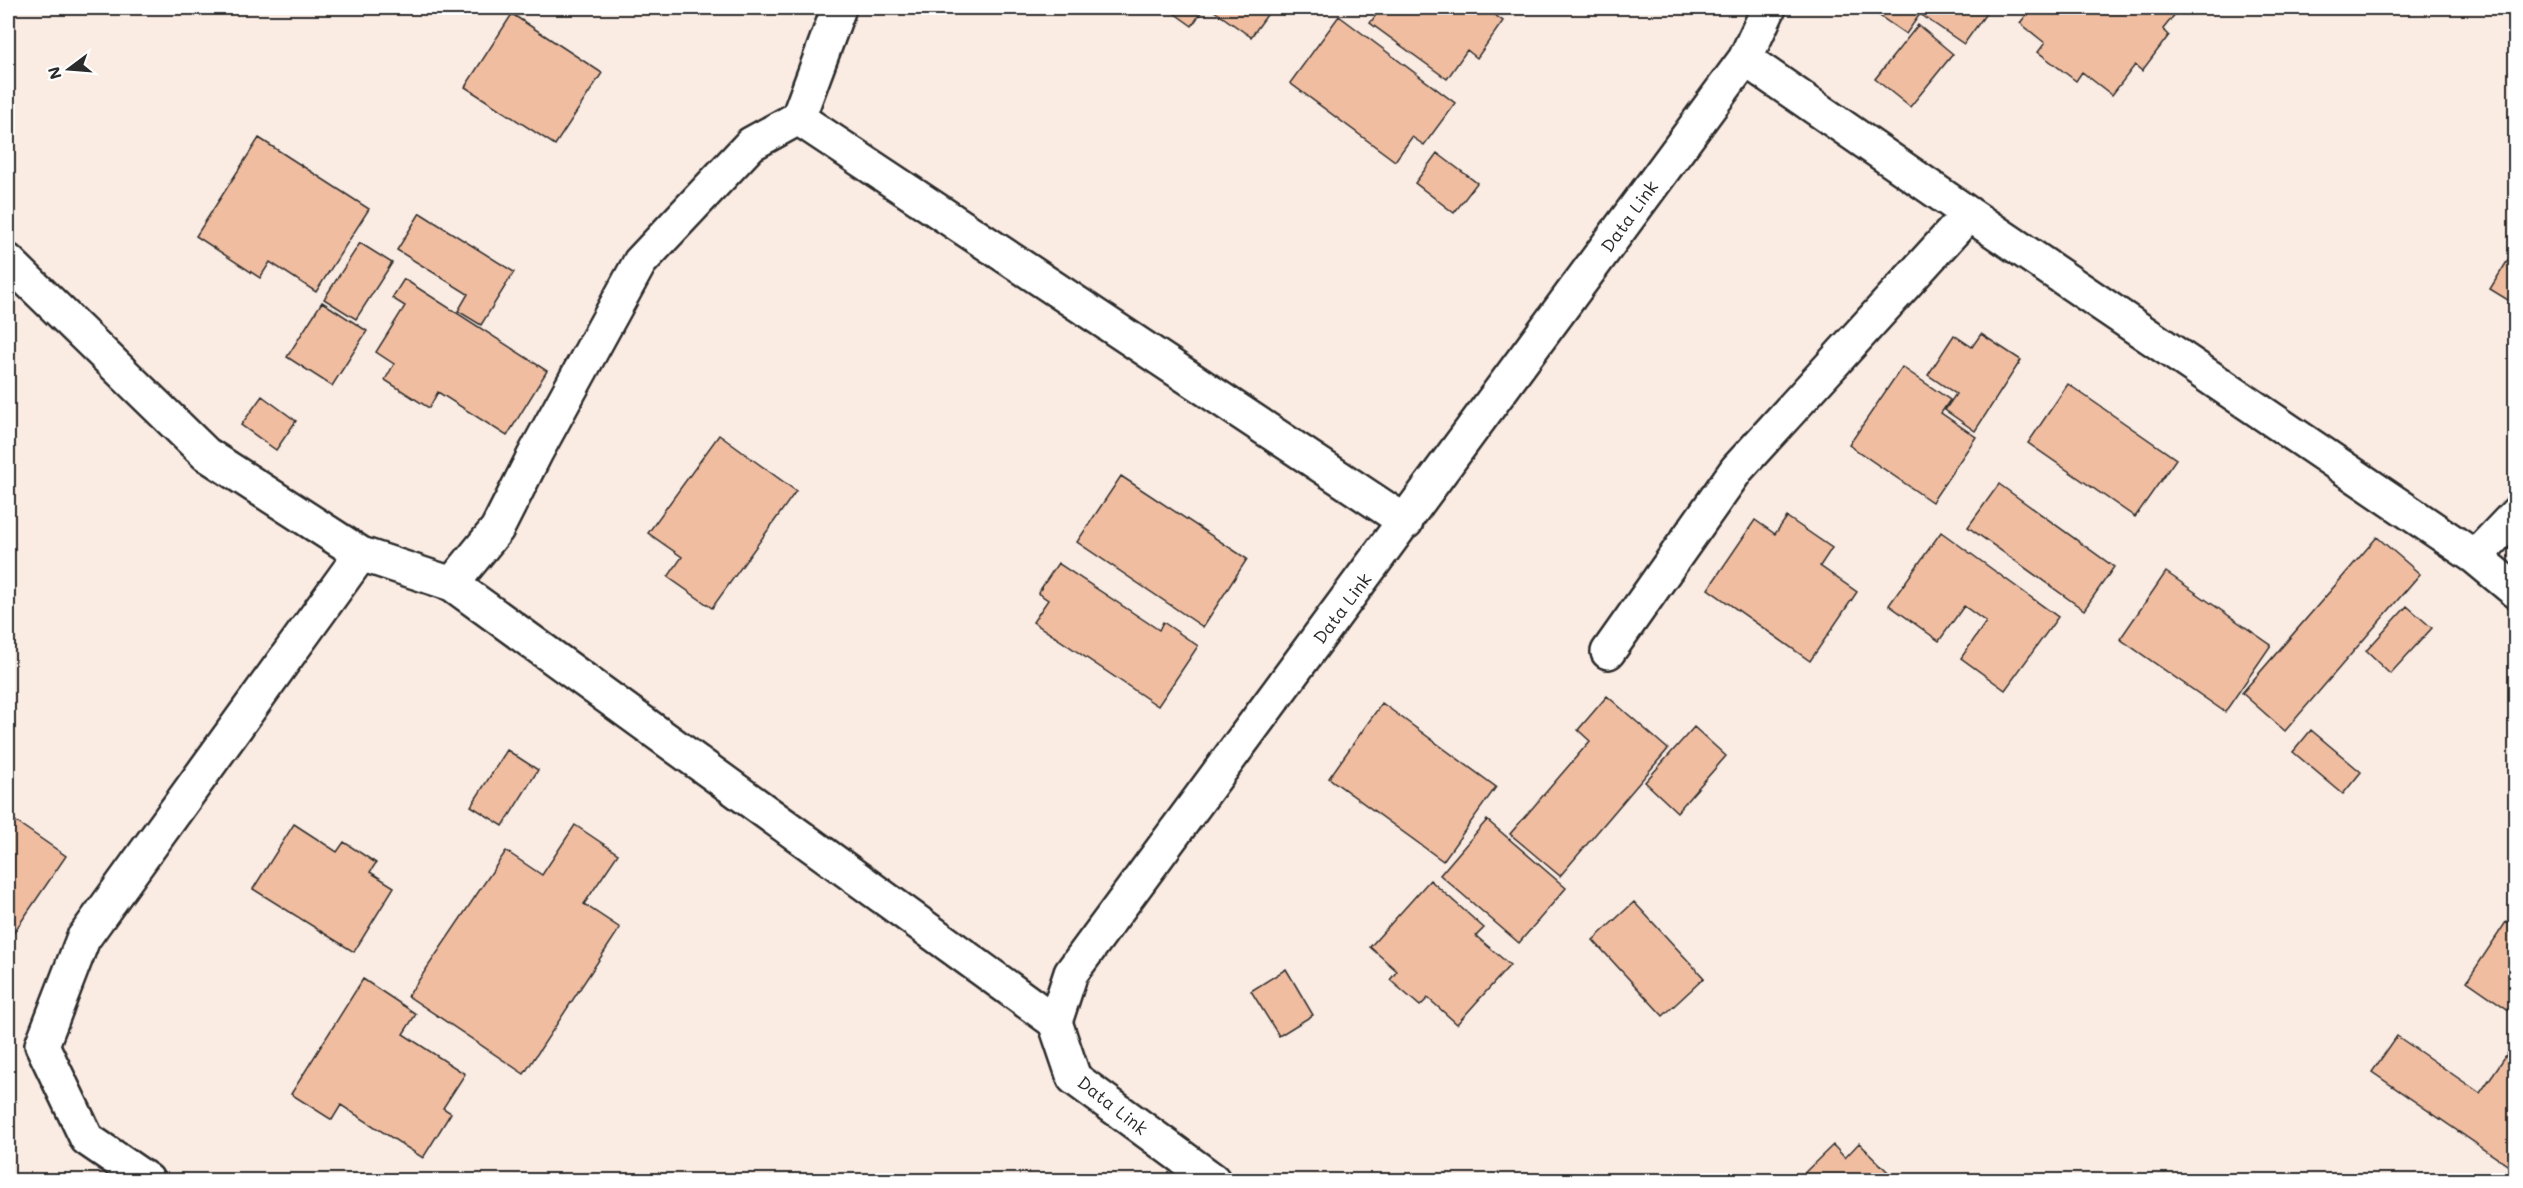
<svg xmlns="http://www.w3.org/2000/svg" width="2523" height="1188" viewBox="0 0 2523 1188" font-family="Mali,sans-serif">
<rect width="100%" height="100%" fill="#faebe3"/>
<filter id="ink" filterUnits="userSpaceOnUse"><feTurbulence type="fractalNoise" baseFrequency=".0167" numOctaves="2"/><feDisplacementMap in="SourceGraphic" scale="12" xChannelSelector="R" yChannelSelector="G"/><feConvolveMatrix kernelMatrix="1 2 1 2 8 2 1 2 1" color-interpolation-filters="sRGB"/></filter>
<g filter="url(#ink)">
<path fill="#f0bda1" stroke="#2b2b2b" stroke-width="1.5" d="M 1167,8 L 1204,8 L 1192,26 Z
M 1210,8 L 1272,8 L 1251,37 Z
M 1381,8 L 1485,8 L 1503,21 L 1477,58 L 1467,50 L 1447,79 L 1370,23 Z
M 1868,8 L 1990,8 L 1964,44 L 1920,14 L 1906,34 Z
M 2032,8 L 2180,8 L 2163,29 L 2169,35 L 2142,71 L 2135,65 L 2112,95 L 2082,72 L 2076,81 L 2038,52 L 2045,43 L 2020,23 Z
M 512,14 L 602,73 L 555,145 L 465,87 Z
M 1339,16 L 1455,103 L 1424,145 L 1412,137 L 1395,161 L 1290,83 Z
M 1918,25 L 1953,54 L 1910,107 L 1875,79 Z
M 259,138 L 369,209 L 316,292 L 270,262 L 260,278 L 196,236 Z
M 1437,153 L 1477,183 L 1454,213 L 1415,183 Z
M 420,213 L 514,272 L 481,325 L 458,311 L 468,294 L 397,250 Z
M 360,243 L 392,263 L 356,319 L 324,299 Z
M 2516,247 L 2516,305 L 2490,289 Z
M 404,279 L 547,371 L 507,436 L 438,392 L 429,408 L 385,380 L 394,364 L 376,352 L 405,306 L 392,298 Z
M 322,302 L 367,331 L 332,386 L 287,357 Z
M 1981,334 L 2021,360 L 1975,431 L 1945,410 L 1956,394 L 1928,375 L 1954,335 L 1972,347 Z
M 1902,367 L 1950,400 L 1941,413 L 1976,437 L 1932,502 L 1849,445 Z
M 2068,384 L 2176,459 L 2135,517 L 2028,443 Z
M 262,396 L 296,421 L 276,450 L 241,425 Z
M 719,435 L 796,491 L 712,608 L 668,577 L 682,557 L 648,533 Z
M 1121,476 L 1247,559 L 1203,627 L 1077,542 Z
M 1999,484 L 2114,567 L 2084,610 L 1968,527 Z
M 1787,517 L 1832,548 L 1820,566 L 1857,592 L 1810,661 L 1708,589 L 1755,520 L 1775,534 Z
M 1941,532 L 2058,617 L 2005,690 L 1961,658 L 1986,622 L 1964,606 L 1939,641 L 1889,605 Z
M 2377,537 L 2420,574 L 2285,731 L 2242,693 Z
M 1058,563 L 1159,630 L 1163,622 L 1198,646 L 1158,706 L 1033,622 L 1048,600 L 1038,593 Z
M 2166,572 L 2271,645 L 2225,712 L 2120,639 Z
M 2407,606 L 2432,628 L 2390,674 L 2366,651 Z
M 1607,696 L 1668,749 L 1560,876 L 1510,834 L 1590,741 L 1578,730 Z
M 1382,703 L 1496,787 L 1443,861 L 1329,778 Z
M 1694,727 L 1726,756 L 1677,812 L 1645,782 Z
M 2311,730 L 2361,772 L 2343,794 L 2293,752 Z
M 507,750 L 538,770 L 503,826 L 471,806 Z
M 8,816 L 66,856 L 8,941 Z
M 1487,820 L 1566,888 L 1519,943 L 1440,875 Z
M 294,824 L 337,852 L 344,842 L 376,863 L 370,872 L 394,887 L 354,952 L 253,889 Z
M 575,825 L 618,854 L 584,904 L 620,928 L 524,1074 L 408,996 L 506,851 L 542,875 Z
M 1430,880 L 1484,928 L 1476,936 L 1510,965 L 1457,1024 L 1428,998 L 1420,1006 L 1390,980 L 1397,971 L 1370,947 Z
M 1634,902 L 1704,978 L 1663,1016 L 1593,940 Z
M 2506,922 L 2516,929 L 2516,1015 L 2467,981 Z
M 1286,969 L 1313,1015 L 1279,1036 L 1251,991 Z
M 363,979 L 416,1014 L 403,1034 L 465,1074 L 443,1108 L 451,1113 L 423,1158 L 341,1105 L 332,1120 L 291,1094 Z
M 2397,1036 L 2480,1093 L 2516,1041 L 2516,1171 L 2372,1072 Z
M 1859,1143 L 1896,1180 L 1797,1180 L 1833,1145 L 1845,1158 Z"/>
<g fill="none" stroke-linecap="round" stroke-linejoin="round">
<g stroke="#2b2b2b" stroke-width="38">
<path id="minor" d="M 1745,59 L 1969,214 L 2475,557 L 2516,591
M 798,118 L 1406,522
M 8,261 L 206,454 L 361,554 L 452,584 L 497,529 L 536,452 L 640,262 L 751,144 L 798,118 L 839,8
M 2475,557 L 2516,514
M 452,584 L 1055,1022
M 1608,652 L 1737,469 L 1969,214
M 147,1180 L 87,1139 L 42,1045 L 83,939 L 361,554
M 1213,1180 L 1074,1078 L 1055,1022 L 1071,973 L 1745,59 L 1769,8"/>
</g>
<use href="#minor" stroke="#fff" stroke-width="33"/>
</g>
</g>
<g text-anchor="middle" dominant-baseline="central" stroke-width="4.5" stroke-linejoin="round" paint-order="stroke">
<g font-size="18" fill="#2b2b2b" stroke="#fff">
<text transform="translate(1629 216) rotate(-54)">Data Link</text>
<text transform="translate(1342 608) rotate(-53)">Data Link</text>
<text transform="translate(1113 1105) rotate(38)">Data Link</text>
</g>
</g>
<rect width="2523" height="1188" fill="none" stroke="#fff" stroke-width="30"/>
<rect x="15" y="15" width="2493" height="1158" fill="none" stroke="#2b2b2b" stroke-width="2" filter="url(#ink)"/>
<g transform="translate(69 69) rotate(254)" stroke="#ffffff" stroke-width="4.5" paint-order="stroke">
<path d="M0-4.5L10 22L0 15L-10 22Z" fill="#2b2b2b"/>
<text y="-9" font-size="16" font-weight="bold" text-anchor="middle" fill="#2b2b2b">N</text>
</g>
</svg>
